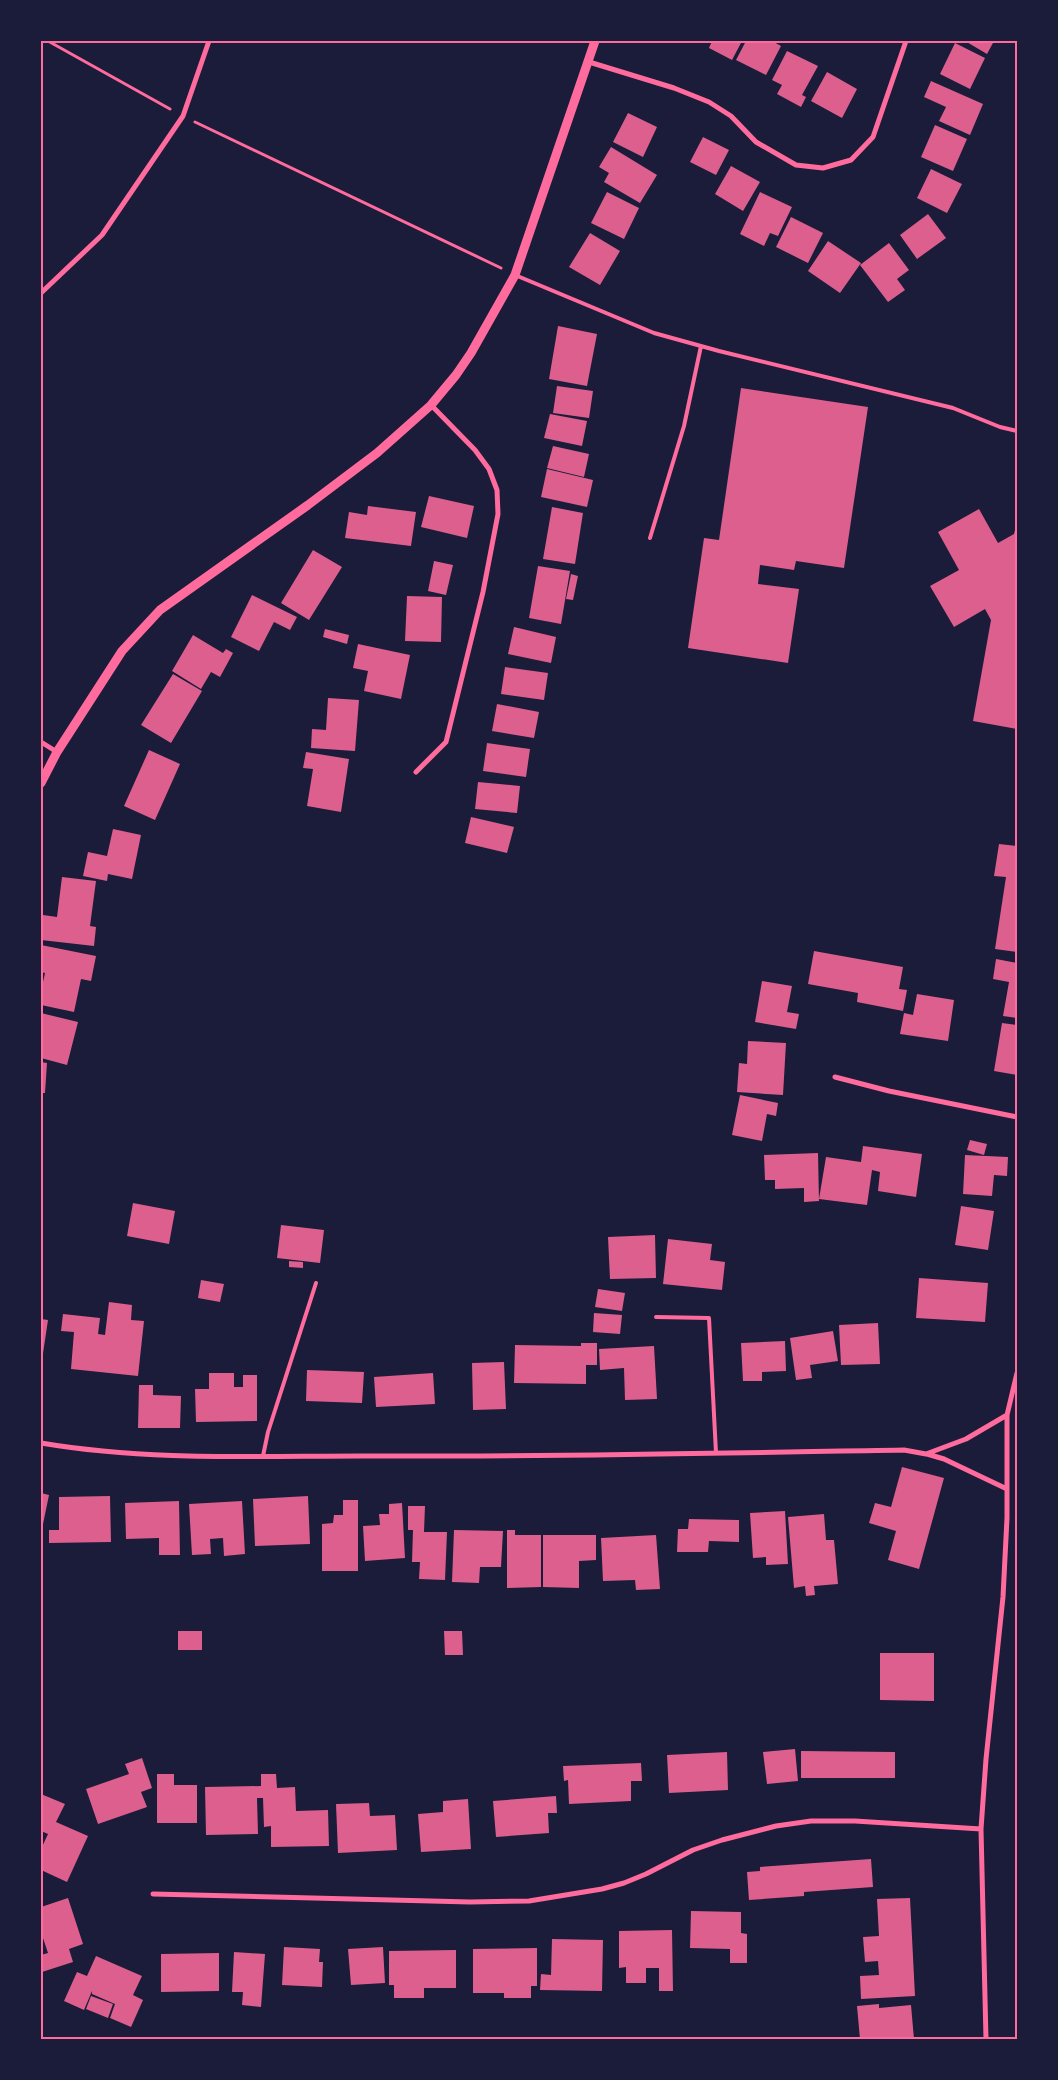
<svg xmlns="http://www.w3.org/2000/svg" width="1058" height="2080" viewBox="0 0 1058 2080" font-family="'PT Sans Narrow',sans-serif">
<rect width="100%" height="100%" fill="#1b1b3a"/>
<path fill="#dd5f8e" d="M 712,41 L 742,41 L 732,60 L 709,48 Z
M 746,41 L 772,41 L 781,46 L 766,75 L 736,60 Z
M 965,41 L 994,41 L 987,54 Z
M 955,43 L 985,58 L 970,89 L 940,74 Z
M 787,51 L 818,66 L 802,95 L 806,97 L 801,107 L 777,94 L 782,85 L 772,80 Z
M 827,72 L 857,89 L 842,118 L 811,101 Z
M 931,81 L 983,104 L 970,135 L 939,121 L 946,107 L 924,97 Z
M 628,113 L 657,127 L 643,157 L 613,142 Z
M 935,125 L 967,139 L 953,171 L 921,157 Z
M 703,137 L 729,150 L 716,175 L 690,162 Z
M 611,147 L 657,175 L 640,203 L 604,182 L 609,173 L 599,167 Z
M 731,166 L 760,182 L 743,211 L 715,194 Z
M 931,169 L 962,184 L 947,213 L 917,198 Z
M 607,192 L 639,208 L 624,239 L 591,223 Z
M 760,192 L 792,207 L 778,236 L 770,233 L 764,246 L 740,234 Z
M 928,214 L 946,238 L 917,259 L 900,235 Z
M 791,217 L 823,233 L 808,263 L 776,247 Z
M 590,233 L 620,251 L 600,285 L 569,267 Z
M 828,241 L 861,263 L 840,293 L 808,271 Z
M 889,243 L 909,270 L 897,279 L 905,290 L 888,302 L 860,265 Z
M 558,326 L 597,334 L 587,386 L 549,379 Z
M 557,386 L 593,391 L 589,418 L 553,413 Z
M 741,388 L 868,407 L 844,568 L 796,561 L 794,570 L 760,565 L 758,584 L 799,589 L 788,663 L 688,648 L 704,538 L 719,540 Z
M 550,414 L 587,421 L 582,446 L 544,438 Z
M 553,446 L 589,454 L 584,477 L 547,468 Z
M 547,469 L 593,480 L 587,507 L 541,497 Z
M 429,496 L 474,506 L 467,538 L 421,527 Z
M 368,506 L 416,512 L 411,546 L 345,538 L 349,512 L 367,515 Z
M 552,507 L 583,513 L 575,564 L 543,559 Z
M 979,509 L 998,543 L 1014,534 L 1017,522 L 1017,729 L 973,721 L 991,620 L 985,609 L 954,627 L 930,586 L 959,570 L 938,532 Z
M 313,550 L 342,567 L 309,620 L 281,603 Z
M 434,561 L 453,565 L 446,595 L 428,591 Z
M 538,566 L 570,571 L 561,624 L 529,618 Z
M 571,574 L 578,576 L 573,600 L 566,599 Z
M 252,595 L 297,617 L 290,630 L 274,622 L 259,651 L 231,637 Z
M 407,596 L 442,597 L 441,642 L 405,641 Z
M 514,627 L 556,637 L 551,663 L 508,654 Z
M 325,629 L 349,635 L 347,644 L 323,637 Z
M 193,635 L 223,653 L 226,649 L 233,653 L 220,677 L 211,672 L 201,689 L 172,671 Z
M 358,644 L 410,655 L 401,699 L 364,691 L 368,671 L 353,668 Z
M 505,667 L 548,673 L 544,700 L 501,694 Z
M 173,674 L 202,691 L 171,743 L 141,725 Z
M 328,698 L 359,700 L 355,751 L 311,748 L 312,729 L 326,730 Z
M 497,704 L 539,712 L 534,738 L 492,731 Z
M 487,743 L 530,749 L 526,777 L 483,771 Z
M 149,750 L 180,764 L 155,820 L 124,806 Z
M 306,752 L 349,759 L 341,812 L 307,806 L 313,769 L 303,768 Z
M 478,782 L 520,786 L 517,813 L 475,809 Z
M 471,817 L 514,827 L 507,853 L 465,843 Z
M 113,829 L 141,835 L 132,879 L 108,874 L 107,881 L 83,876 L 88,852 L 107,856 Z
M 999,844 L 1017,846 L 1017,952 L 995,949 L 1006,877 L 994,876 Z
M 62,877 L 96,881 L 90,926 L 96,927 L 94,946 L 41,940 L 43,915 L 57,917 Z
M 41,945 L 96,956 L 91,981 L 81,979 L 74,1012 L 41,1005 L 41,991 L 45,973 L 41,972 Z
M 814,951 L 903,967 L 899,989 L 907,990 L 903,1011 L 857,1002 L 858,993 L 808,984 Z
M 996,959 L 1017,963 L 1017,1018 L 1003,1016 L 1009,982 L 993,979 Z
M 762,981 L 792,986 L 787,1012 L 799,1014 L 796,1029 L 755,1022 Z
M 917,994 L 954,1000 L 948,1041 L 900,1034 L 904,1013 L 913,1015 Z
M 41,1013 L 78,1022 L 67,1065 L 41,1058 Z
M 1002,1023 L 1017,1025 L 1017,1075 L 994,1071 Z
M 748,1041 L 786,1043 L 783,1095 L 737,1092 L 739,1063 L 747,1064 Z
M 41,1062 L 47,1063 L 45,1093 L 41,1093 Z
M 740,1095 L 778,1103 L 776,1116 L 767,1114 L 762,1141 L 732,1135 Z
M 970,1140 L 987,1144 L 984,1155 L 967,1150 Z
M 863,1146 L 922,1154 L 916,1197 L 878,1191 L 880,1172 L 872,1170 L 867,1205 L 819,1199 L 826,1157 L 861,1162 Z
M 818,1153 L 819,1201 L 804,1202 L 804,1188 L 775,1189 L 775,1180 L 765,1180 L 764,1155 Z
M 965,1155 L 1008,1157 L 1007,1176 L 994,1175 L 992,1196 L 963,1194 Z
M 133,1203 L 175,1211 L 169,1244 L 127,1236 Z
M 961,1206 L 994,1211 L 988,1250 L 955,1245 Z
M 281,1225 L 324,1230 L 320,1263 L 277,1258 Z
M 655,1235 L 656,1278 L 610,1279 L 608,1237 Z
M 668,1239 L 712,1244 L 710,1260 L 725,1262 L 722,1290 L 663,1284 Z
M 289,1261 L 303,1262 L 303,1268 L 289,1267 Z
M 919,1278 L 988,1283 L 985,1322 L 916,1318 Z
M 201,1280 L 224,1284 L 220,1302 L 198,1298 Z
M 598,1289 L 625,1293 L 622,1311 L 595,1307 Z
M 109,1302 L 132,1305 L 131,1320 L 144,1321 L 138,1376 L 71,1369 L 74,1332 L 61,1331 L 63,1314 L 100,1318 L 98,1334 L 105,1335 Z
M 594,1313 L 622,1315 L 620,1334 L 593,1332 Z
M 41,1319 L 48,1320 L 42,1360 L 41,1359 Z
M 878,1323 L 880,1364 L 841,1365 L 839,1325 Z
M 833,1331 L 838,1361 L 810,1365 L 812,1378 L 796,1380 L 790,1338 Z
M 785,1341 L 786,1371 L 762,1372 L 762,1381 L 743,1381 L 741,1343 Z
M 581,1343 L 597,1343 L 597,1365 L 586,1365 L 586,1384 L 514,1383 L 515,1345 L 581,1346 Z
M 654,1346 L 657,1399 L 625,1400 L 624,1368 L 600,1370 L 599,1349 Z
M 504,1362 L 506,1409 L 473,1410 L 472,1363 Z
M 307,1370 L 364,1372 L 362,1403 L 306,1401 Z
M 209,1373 L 234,1373 L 234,1387 L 243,1387 L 243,1375 L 257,1375 L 257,1421 L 196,1422 L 195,1389 L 209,1389 Z
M 433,1373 L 435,1404 L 376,1407 L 374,1377 Z
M 139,1385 L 153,1385 L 153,1395 L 181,1396 L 180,1428 L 138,1428 Z
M 902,1467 L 944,1478 L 919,1569 L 888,1560 L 896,1531 L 869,1523 L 875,1503 L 891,1507 Z
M 41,1493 L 49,1495 L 42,1529 L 41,1529 Z
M 110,1496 L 111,1542 L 49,1543 L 49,1530 L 59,1530 L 59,1497 Z
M 308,1496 L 310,1544 L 255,1546 L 253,1499 Z
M 343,1500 L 358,1500 L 358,1571 L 322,1571 L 322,1524 L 333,1523 L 334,1515 L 343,1515 Z
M 179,1501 L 180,1555 L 159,1555 L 159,1538 L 126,1539 L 125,1503 Z
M 242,1501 L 245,1554 L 224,1556 L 223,1538 L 210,1539 L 211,1554 L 192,1555 L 189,1504 Z
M 402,1503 L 405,1558 L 365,1561 L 363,1526 L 380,1525 L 379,1514 L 389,1514 L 389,1504 Z
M 408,1506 L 425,1506 L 424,1532 L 447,1532 L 445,1580 L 419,1579 L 420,1562 L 412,1562 L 413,1530 L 408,1530 Z
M 785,1511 L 788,1564 L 766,1565 L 766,1557 L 753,1558 L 750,1513 Z
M 824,1514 L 826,1540 L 834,1540 L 838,1584 L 814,1586 L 815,1595 L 806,1596 L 805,1586 L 794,1588 L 788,1517 Z
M 689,1519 L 739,1520 L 739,1542 L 709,1541 L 708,1552 L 677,1552 L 678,1529 L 688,1529 Z
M 454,1530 L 503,1531 L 501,1567 L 480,1567 L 479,1583 L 452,1582 Z
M 507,1530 L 515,1530 L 515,1535 L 541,1535 L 541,1587 L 507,1588 Z
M 543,1535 L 596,1535 L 596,1560 L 579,1561 L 579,1588 L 543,1587 Z
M 656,1535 L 660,1589 L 636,1590 L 635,1580 L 603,1581 L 601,1538 Z
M 178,1631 L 202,1631 L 202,1650 L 178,1650 Z
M 444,1631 L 462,1631 L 463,1655 L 445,1655 Z
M 880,1653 L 934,1653 L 934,1701 L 880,1700 Z
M 795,1749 L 798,1781 L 767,1784 L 763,1752 Z
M 801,1751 L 895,1752 L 895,1778 L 801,1778 Z
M 727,1752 L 728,1790 L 669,1793 L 667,1755 Z
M 142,1758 L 152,1788 L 141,1792 L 147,1807 L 98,1824 L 86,1789 L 129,1774 L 125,1764 Z
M 641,1763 L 642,1781 L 631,1781 L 631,1801 L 569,1804 L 568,1780 L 564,1781 L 563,1766 Z
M 157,1774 L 174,1774 L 174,1785 L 197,1785 L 197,1823 L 157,1823 Z
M 261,1774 L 276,1774 L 277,1788 L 295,1787 L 296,1811 L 328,1810 L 329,1846 L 271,1847 L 271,1826 L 264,1827 L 263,1798 L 257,1798 L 258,1834 L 206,1835 L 205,1787 L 261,1786 Z
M 41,1794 L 65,1804 L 56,1822 L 88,1836 L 67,1882 L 41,1870 L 41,1849 L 48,1834 L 41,1831 Z
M 556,1796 L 557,1813 L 548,1813 L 549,1833 L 496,1837 L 493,1801 Z
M 468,1799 L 471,1849 L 421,1852 L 418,1814 L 443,1812 L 443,1801 Z
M 369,1803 L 370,1816 L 395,1815 L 397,1850 L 338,1853 L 336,1804 Z
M 871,1859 L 873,1887 L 804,1892 L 804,1896 L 749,1900 L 747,1872 L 760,1871 L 760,1867 Z
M 68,1898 L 83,1944 L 69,1949 L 73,1962 L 42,1972 L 41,1955 L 48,1953 L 41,1932 L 41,1907 Z
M 910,1898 L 915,1996 L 861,1999 L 860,1976 L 879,1975 L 878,1961 L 865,1962 L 863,1937 L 879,1936 L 877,1899 Z
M 691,1911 L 741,1912 L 741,1933 L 747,1934 L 747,1963 L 730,1963 L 730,1949 L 690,1948 Z
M 672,1930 L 673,1991 L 659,1991 L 659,1968 L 646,1968 L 646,1983 L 626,1983 L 626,1967 L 619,1968 L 619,1931 Z
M 552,1939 L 603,1940 L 602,1991 L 540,1990 L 541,1974 L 551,1975 Z
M 284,1947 L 320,1949 L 319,1962 L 323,1962 L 322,1987 L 282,1985 Z
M 383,1947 L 385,1983 L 351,1985 L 348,1949 Z
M 537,1948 L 537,1986 L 531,1986 L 531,1998 L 504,1998 L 504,1993 L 473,1993 L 473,1949 Z
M 456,1950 L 456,1988 L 424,1988 L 424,1998 L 394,1998 L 394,1985 L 389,1985 L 389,1951 Z
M 234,1952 L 265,1954 L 261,2007 L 242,2005 L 243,1992 L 232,1992 Z
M 219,1953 L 219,1991 L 161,1992 L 161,1954 Z
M 96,1956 L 142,1976 L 133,1995 L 143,2000 L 131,2027 L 110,2018 L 115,2004 L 92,1994 L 92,1991 L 84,2010 L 64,2001 L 77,1972 L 87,1976 Z
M 91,1996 L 113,2004 L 108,2018 L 86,2009 Z
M 879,2004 L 879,2008 L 911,2005 L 914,2039 L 860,2039 L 857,2006 Z"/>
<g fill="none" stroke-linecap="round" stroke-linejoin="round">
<path stroke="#ff6b9d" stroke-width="3" d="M 48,41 L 170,109
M 195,122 L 501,268"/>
<path stroke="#ff6b9d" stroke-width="4" d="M 515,275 L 654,333 L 719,351 L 953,408 L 1000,427 L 1017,431
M 650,538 L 684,426 L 701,346
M 656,1317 L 709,1318 L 716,1453
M 263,1456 L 268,1432 L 316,1283"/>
<path stroke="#ff6b9d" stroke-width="5" d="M 589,62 L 674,88 L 709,102 L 731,116 L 756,142 L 796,165 L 823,168 L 851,160 L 873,137 L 906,41
M 41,293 L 102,235 L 183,116 L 209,41
M 41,742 L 57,752
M 416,772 L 446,742 L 483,592 L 498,514 L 497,490 L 489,469 L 475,450 L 431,405
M 835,1077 L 889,1091 L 1017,1117
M 41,1443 C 147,1461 255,1456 362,1456 C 543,1457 723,1453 904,1450 L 926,1454 L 966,1439 L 1007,1415
M 927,1454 L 944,1459 L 1007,1489
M 153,1894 L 470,1902 L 529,1901 L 602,1889 L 624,1883 L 646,1874 L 693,1850 L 722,1840 L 776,1826 L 811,1821 L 855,1821 L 981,1829
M 986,2039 L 981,1829 L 986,1759 L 1003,1597 L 1007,1518 L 1007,1415 L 1017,1373"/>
<path stroke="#ff6b9d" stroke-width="9" d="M 41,783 L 57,752 L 122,651 L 160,610 L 308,505 L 377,453 L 431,405 L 456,375 L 471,353 L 515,275 L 595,41"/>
</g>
<rect width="1058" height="2080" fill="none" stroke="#1b1b3a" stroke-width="85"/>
<rect x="42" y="42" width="974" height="1996" fill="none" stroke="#ff6b9d" stroke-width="2"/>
</svg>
